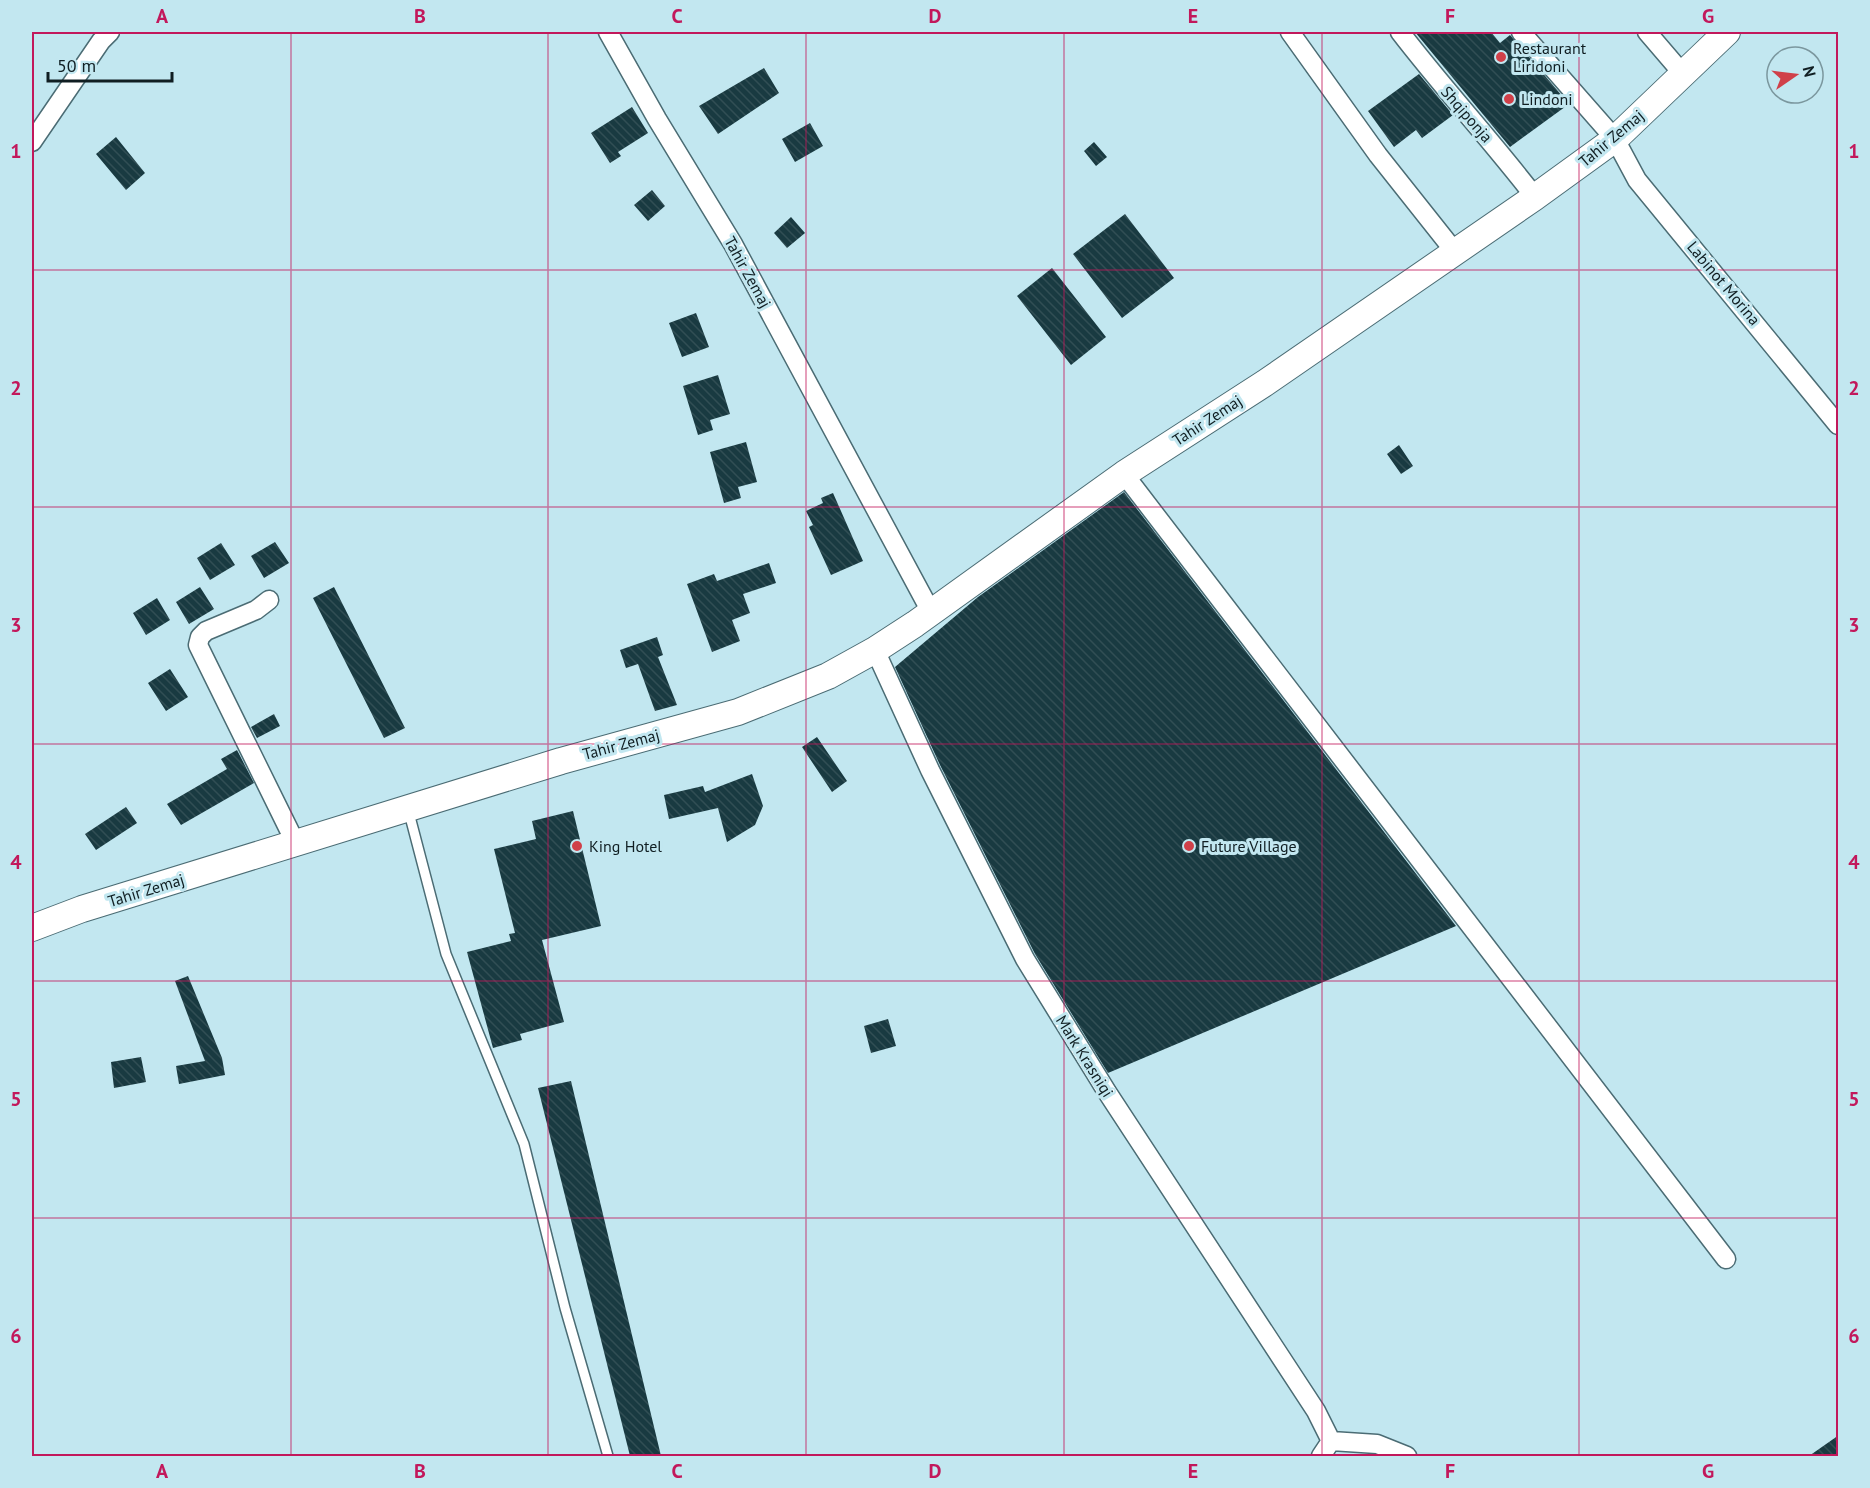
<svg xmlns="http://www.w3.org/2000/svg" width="1870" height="1488" viewBox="0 0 1870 1488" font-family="'PT Sans',sans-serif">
<defs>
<pattern id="building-back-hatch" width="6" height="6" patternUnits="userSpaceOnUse" patternTransform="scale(1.5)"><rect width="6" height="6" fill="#193a41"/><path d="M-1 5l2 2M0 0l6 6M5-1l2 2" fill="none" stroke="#314e54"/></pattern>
</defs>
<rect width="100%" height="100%" fill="#c2e7f0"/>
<path fill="url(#building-back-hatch)" d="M 1415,32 L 1491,32 L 1500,43 L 1510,35 L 1569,104 L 1510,147 Z
M 764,68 L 779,93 L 718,134 L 699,106 Z
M 1419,74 L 1453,115 L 1422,138 L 1416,130 L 1394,147 L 1368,111 Z
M 632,107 L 648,133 L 618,152 L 621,156 L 610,163 L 591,133 Z
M 810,123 L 823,146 L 795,162 L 782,139 Z
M 116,137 L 145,173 L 126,190 L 96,154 Z
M 1094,142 L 1107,157 L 1096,166 L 1084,151 Z
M 652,190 L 665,206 L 648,221 L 634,205 Z
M 1125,214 L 1174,278 L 1122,318 L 1073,254 Z
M 791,217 L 805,233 L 787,248 L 774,233 Z
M 1052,268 L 1106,337 L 1071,365 L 1017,296 Z
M 696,313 L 709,347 L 682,357 L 669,323 Z
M 718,375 L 730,414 L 710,420 L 713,430 L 698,435 L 683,386 Z
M 746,442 L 757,482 L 738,487 L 741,498 L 724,503 L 710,452 Z
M 1399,445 L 1413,466 L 1401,474 L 1387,454 Z
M 1124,492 L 1456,926 L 1108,1073 L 1035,954 L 940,765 L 895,667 L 978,597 Z
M 833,493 L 863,561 L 831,575 L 809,527 L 813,525 L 806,511 L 823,503 L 821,498 Z
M 275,542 L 289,563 L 264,578 L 251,556 Z
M 221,543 L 235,565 L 210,580 L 197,558 Z
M 769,563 L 776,583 L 743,594 L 750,613 L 732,620 L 740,641 L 712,652 L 687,584 L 714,574 L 717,581 Z
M 200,587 L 214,609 L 189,624 L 176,602 Z
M 334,587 L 405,728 L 384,738 L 313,598 Z
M 157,598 L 170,620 L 146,635 L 133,613 Z
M 657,637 L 663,655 L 658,657 L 677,705 L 655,711 L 638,664 L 626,668 L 620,650 Z
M 170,669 L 188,697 L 166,711 L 148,683 Z
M 274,714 L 280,726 L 257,738 L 251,727 Z
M 817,737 L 847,781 L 832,792 L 802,747 Z
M 237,750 L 254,783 L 181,825 L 167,804 L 227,769 L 221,759 Z
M 752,774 L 763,806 L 755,825 L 727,842 L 718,808 L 669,819 L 664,795 L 703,786 L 705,792 Z
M 126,807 L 137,823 L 96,850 L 85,834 Z
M 573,811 L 601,926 L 542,940 L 564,1022 L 520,1034 L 522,1040 L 493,1048 L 467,952 L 511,941 L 509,934 L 515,933 L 494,849 L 536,839 L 532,821 Z
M 188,976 L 222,1058 L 225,1075 L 179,1084 L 176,1066 L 205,1061 L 175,981 Z
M 888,1019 L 896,1046 L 871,1053 L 864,1026 Z
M 141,1057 L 146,1082 L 114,1088 L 111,1062 Z
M 571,1081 L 661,1456 L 630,1456 L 538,1088 Z
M 1839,1435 L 1839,1456 L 1809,1456 Z"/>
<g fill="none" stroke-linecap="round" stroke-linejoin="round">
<g stroke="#4b6c74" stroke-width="12">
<path id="lane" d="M 408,809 L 446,954 L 524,1144 L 565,1308 L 608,1456"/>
</g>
<g stroke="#4b6c74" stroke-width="21">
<path id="street" d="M 608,32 L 657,119 L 733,244 L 931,612
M 1290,32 L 1378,155 L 1455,252
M 1400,32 C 1443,88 1491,140 1535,197
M 1521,32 L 1615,139 L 1637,180 L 1838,425
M 1647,32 L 1683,74
M 32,142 L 101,41 L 110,32
M 1124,474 L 1726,1259
M 269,600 L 256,610 L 206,631 L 200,637 L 198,645 L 295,842
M 875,650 L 930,770 L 1025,959 L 1107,1092 L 1316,1411 L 1331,1441 L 1321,1456
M 1331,1441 L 1377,1444 L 1407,1456"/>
</g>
<g stroke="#4b6c74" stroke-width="28">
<path id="secondary" d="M 32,928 L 82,909 L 561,761 L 738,712 L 828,676 L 875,650 L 915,624 L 1124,474 L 1265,383 L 1535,197 L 1615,139 L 1727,32"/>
</g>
<use href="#lane" stroke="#fff" stroke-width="9"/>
<use href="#street" stroke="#fff" stroke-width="18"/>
<use href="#secondary" stroke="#fff" stroke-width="26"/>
</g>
<path fill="none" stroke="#c2185b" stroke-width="1.5" stroke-opacity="0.55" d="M 291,32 L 291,1456M 548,32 L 548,1456M 806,32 L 806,1456M 1064,32 L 1064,1456M 1322,32 L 1322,1456M 1579,32 L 1579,1456M 32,270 L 1838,270M 32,507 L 1838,507M 32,744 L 1838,744M 32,981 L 1838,981M 32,1218 L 1838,1218"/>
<g fill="#d04049" stroke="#c2e7f0" stroke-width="2">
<circle cx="1501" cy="57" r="6"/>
<circle cx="1509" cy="99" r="6"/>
<circle cx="577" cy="846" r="6"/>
<circle cx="1189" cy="846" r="6"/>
</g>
<g text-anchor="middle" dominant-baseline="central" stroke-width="6" stroke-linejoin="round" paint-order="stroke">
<g font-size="16" fill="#101e22" stroke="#c2e7f0" text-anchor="start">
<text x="1513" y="48">Restaurant<tspan x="1513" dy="18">Liridoni</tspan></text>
<text x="1521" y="99">Lindoni</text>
<text x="589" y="846">King Hotel</text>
<text x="1201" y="846">Future Village</text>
</g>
<g font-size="16" fill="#101e22" stroke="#c2e7f0">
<text transform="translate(1467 114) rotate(49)">Shqiponja</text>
<text transform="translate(1611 138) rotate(-40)">Tahir Zemaj</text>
<text transform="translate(748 272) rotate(61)">Tahir Zemaj</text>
<text transform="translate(1724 283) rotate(50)">Labinot Morina</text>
<text transform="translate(1207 420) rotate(-33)">Tahir Zemaj</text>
<text transform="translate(621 744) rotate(-15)">Tahir Zemaj</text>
<text transform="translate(146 890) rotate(-17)">Tahir Zemaj</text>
<text transform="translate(1085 1056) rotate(58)">Mark Krasniqi</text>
</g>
</g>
<rect width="1870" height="1488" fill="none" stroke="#c2e7f0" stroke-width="66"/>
<g transform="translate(1795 75) rotate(76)"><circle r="28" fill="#c2e7f0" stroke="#7b979e" stroke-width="1.5"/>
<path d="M0-4.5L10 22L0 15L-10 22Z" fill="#d04049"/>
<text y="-9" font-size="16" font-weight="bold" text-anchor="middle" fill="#101e22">N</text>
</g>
<path d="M48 72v9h124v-9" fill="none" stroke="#101e22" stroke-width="3"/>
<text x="57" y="72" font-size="18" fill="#101e22" stroke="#c2e7f0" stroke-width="4.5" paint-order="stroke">50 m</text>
<rect x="33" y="33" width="1804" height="1422" fill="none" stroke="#c2185b" stroke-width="2"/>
<g font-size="20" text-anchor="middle" font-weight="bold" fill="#c2185b">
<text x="162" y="23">A</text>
<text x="420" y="23">B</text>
<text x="677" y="23">C</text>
<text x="935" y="23">D</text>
<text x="1193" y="23">E</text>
<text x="1450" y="23">F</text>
<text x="1708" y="23">G</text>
<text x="16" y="158">1</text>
<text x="1854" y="158">1</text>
<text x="16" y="395">2</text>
<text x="1854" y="395">2</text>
<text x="16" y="632">3</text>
<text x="1854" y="632">3</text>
<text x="16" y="869">4</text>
<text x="1854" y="869">4</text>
<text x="16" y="1106">5</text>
<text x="1854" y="1106">5</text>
<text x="16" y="1343">6</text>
<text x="1854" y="1343">6</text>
<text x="162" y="1478">A</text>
<text x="420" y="1478">B</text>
<text x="677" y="1478">C</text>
<text x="935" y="1478">D</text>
<text x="1193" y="1478">E</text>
<text x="1450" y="1478">F</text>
<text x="1708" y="1478">G</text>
</g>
</svg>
